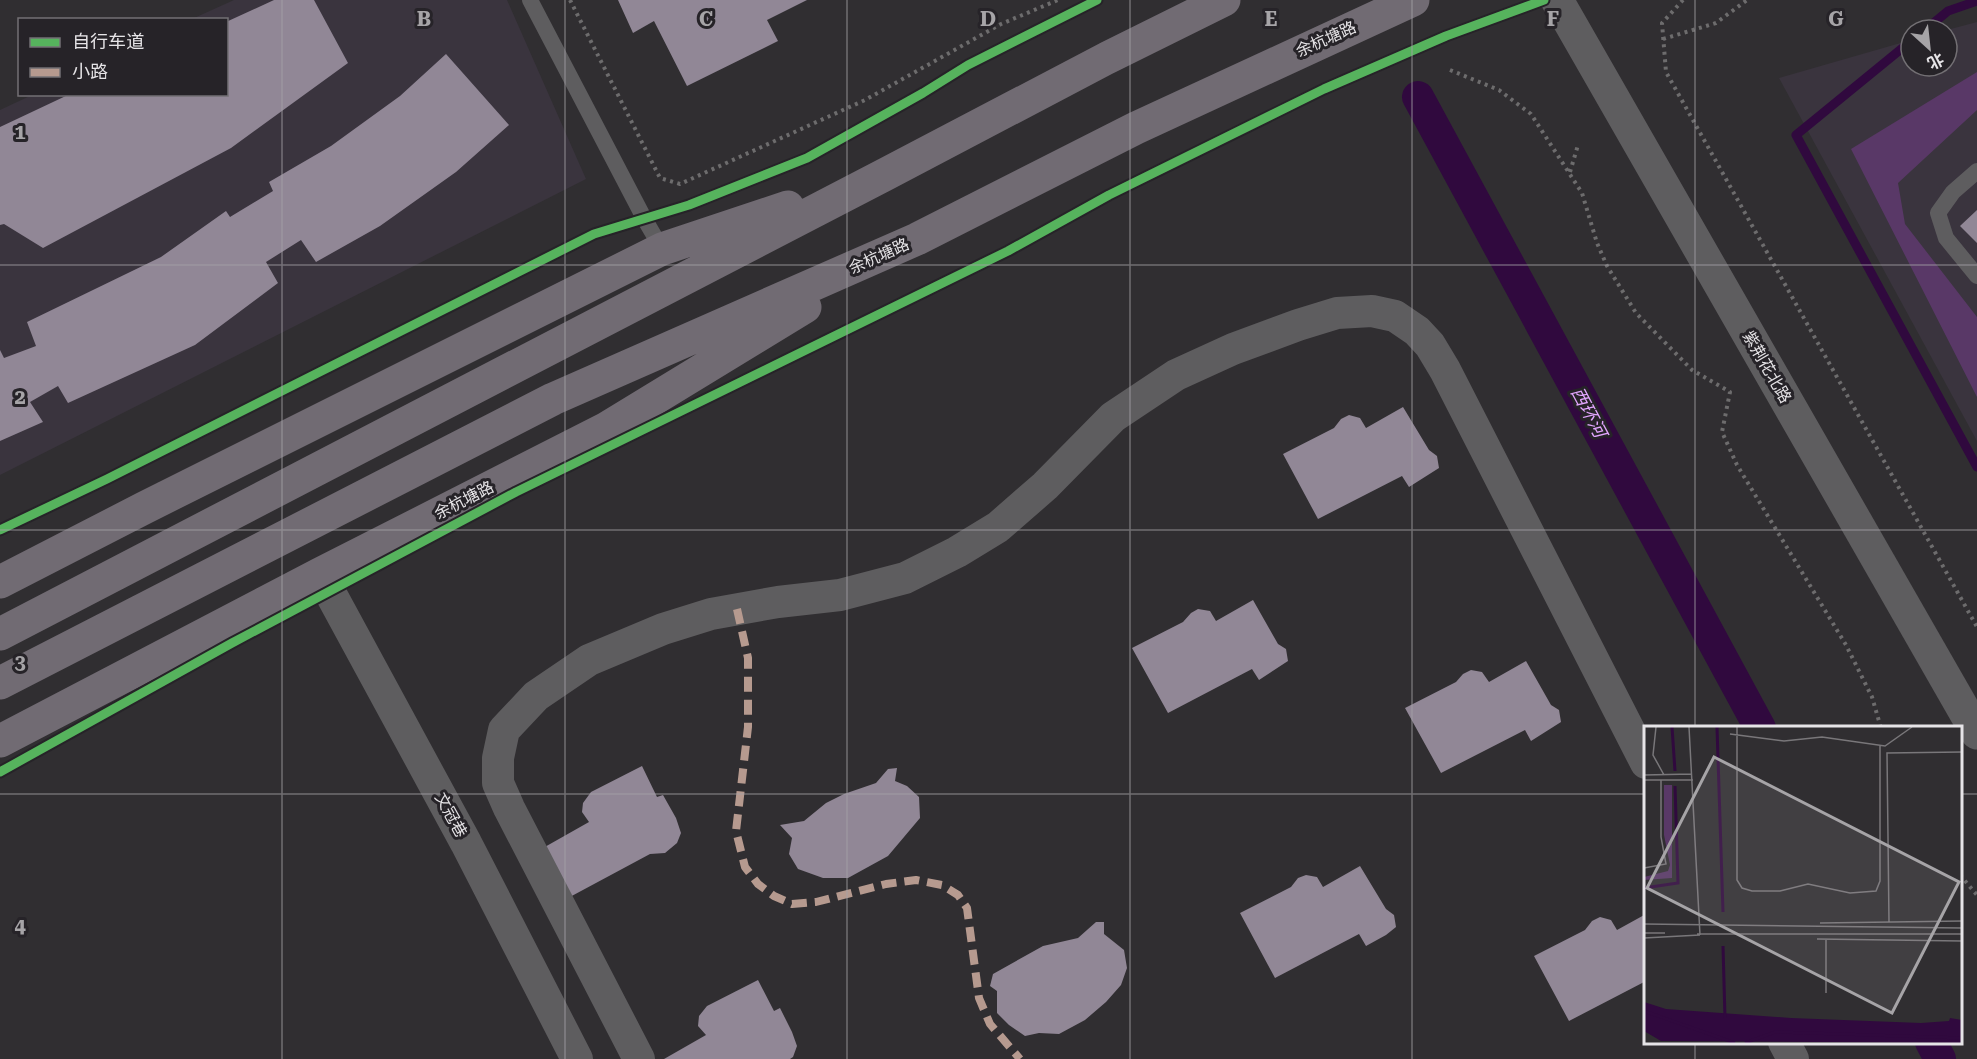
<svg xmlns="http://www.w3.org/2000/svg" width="1977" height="1059" viewBox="0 0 1977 1059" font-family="'Roboto Serif','Noto Sans SC',serif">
<rect width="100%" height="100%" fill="#302e31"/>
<path fill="#3a343e" d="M 234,0 L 507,0 L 586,179 L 0,475 L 0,110 L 32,95 L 226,94 L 226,20 L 192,19 Z
M 1977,22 L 1977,441 L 1779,78 L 1911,40 L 1911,66 L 1947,66 L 1947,30 Z"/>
<path fill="#593867" d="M 1977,72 L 1977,110 L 1898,183 L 1905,224 L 1977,317 L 1977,397 L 1851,149 Z"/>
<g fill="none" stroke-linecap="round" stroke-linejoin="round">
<path stroke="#30093e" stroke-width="9" d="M 1925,30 L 1948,11 L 1977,1
M 1911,41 L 1796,135 L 1977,467"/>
<path stroke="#30093e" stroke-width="32" d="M 1418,97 L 1760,728
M 1931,1042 L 1940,1059"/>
</g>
<path fill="#918796" d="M 274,0 L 314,0 L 348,63 L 231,148 L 43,248 L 4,224 L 0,225 L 0,127 L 70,94 L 226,94 L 226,22 Z
M 618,0 L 807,0 L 767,20 L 778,41 L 687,86 L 654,21 L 633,33 Z
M 446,54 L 509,125 L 456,172 L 380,226 L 316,262 L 301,240 L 266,262 L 278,283 L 195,345 L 68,403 L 58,386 L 30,402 L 43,422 L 0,441 L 0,350 L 4,358 L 36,346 L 27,322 L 161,257 L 226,211 L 230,217 L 273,191 L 269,182 L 331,146 L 400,96 Z
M 1977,210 L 1977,243 L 1960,226 Z
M 1403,407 L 1429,450 L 1437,456 L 1439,468 L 1409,487 L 1402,476 L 1318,519 L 1283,454 L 1334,428 L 1341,419 L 1349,415 L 1360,418 L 1366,428 Z
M 1253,600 L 1278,644 L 1286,649 L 1288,661 L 1259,680 L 1252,669 L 1168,713 L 1132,648 L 1183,622 L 1191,613 L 1198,609 L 1210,611 L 1216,621 Z
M 1526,661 L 1551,705 L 1559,710 L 1561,722 L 1531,741 L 1525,730 L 1441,773 L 1405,708 L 1456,682 L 1463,674 L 1471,670 L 1482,672 L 1489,682 Z
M 642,766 L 657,797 L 663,795 L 676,818 L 681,833 L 677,843 L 665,853 L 650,854 L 568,898 L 543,848 L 589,822 L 582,812 L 583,803 L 591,792 Z
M 897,768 L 895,781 L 907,786 L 919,797 L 920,818 L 888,856 L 848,878 L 823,878 L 798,869 L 789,854 L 792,838 L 780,825 L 804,821 L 826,803 L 844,794 L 876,783 L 888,769 Z
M 1360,866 L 1386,909 L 1394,915 L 1396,927 L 1386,935 L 1366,946 L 1359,934 L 1275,978 L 1240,913 L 1291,887 L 1298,878 L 1306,875 L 1317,877 L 1323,887 Z
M 1646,914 L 1646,981 L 1569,1021 L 1534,956 L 1585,930 L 1592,921 L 1600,917 L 1611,920 L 1617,930 Z
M 1096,922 L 1104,922 L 1104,934 L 1124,950 L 1127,968 L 1121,985 L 1106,1002 L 1085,1020 L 1059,1034 L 1039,1033 L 1025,1036 L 1009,1025 L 997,1013 L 997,991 L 990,986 L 993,974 L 1043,946 L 1078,938 Z
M 758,980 L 774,1011 L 780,1008 L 792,1032 L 797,1046 L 793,1057 L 790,1059 L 664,1059 L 706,1035 L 698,1026 L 699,1016 L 707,1006 Z"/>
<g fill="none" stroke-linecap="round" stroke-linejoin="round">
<path stroke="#6d6c6d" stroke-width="4" stroke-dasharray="3 4.5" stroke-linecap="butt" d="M 570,0 L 660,178 L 680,184 L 865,100 L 1001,24 L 1058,0
M 1683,0 L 1662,23 L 1666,72 L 1977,627
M 1663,39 L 1716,23 L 1747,0
M 1450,70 L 1499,90 L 1531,114 L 1582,193 L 1597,243 L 1607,266 L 1636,313 L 1692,370 L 1730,392 L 1722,432 L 1737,465 L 1846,645 L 1872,697 L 1881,728
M 1570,172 L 1578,145
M 1960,875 L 1977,895"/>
<path stroke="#5e5d5f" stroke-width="16" d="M 530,0 L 645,220 L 662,249
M 1977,171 L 1953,192 L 1938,213 L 1946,238 L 1977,276"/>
<path stroke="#5e5d5f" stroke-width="32" d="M 320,574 L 466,843 L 577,1059
M 1784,1042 L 1793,1059
M 639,1059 L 509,808 L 498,783 L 498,758 L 504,730 L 536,696 L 589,660 L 663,629 L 711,614 L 778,602 L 840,595 L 905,578 L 957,552 L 998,527 L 1045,486 L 1113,417 L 1176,375 L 1233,349 L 1298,325 L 1337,313 L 1372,311 L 1395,316 L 1417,331 L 1430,345 L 1445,370 L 1646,763"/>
<path stroke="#5e5d5f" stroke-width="33" d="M 1557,0 L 1977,733"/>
<path stroke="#716b73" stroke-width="33" d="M 0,582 L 144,508 L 662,249 L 788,207
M 0,634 L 886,174 L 1107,58 L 1224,0
M 0,683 L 553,399 L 917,239 L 1136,128 L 1413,0
M 0,741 L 320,574 L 605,429 L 805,307"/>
<path stroke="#b69a8f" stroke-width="8" stroke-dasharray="15 8" stroke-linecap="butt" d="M 737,609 L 748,658 L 748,727 L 736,831 L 745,867 L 758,884 L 774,896 L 792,904 L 816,902 L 886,884 L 916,880 L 942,885 L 958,895 L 967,908 L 979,998 L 990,1024 L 1020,1059"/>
<g stroke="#262328" stroke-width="13">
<path id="cycleway" d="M 0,530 L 107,479 L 594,234 L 689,205 L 807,158 L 923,93 L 968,65 L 1097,0
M 0,772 L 232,643 L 516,492 L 1008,251 L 1109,195 L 1324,89 L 1446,36 L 1544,0"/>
</g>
<use href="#cycleway" stroke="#56b35d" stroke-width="9"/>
</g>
<path fill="none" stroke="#a6a4a7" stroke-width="1.5" stroke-opacity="0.55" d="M 282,0 L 282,1059M 565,0 L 565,1059M 847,0 L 847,1059M 1130,0 L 1130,1059M 1412,0 L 1412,1059M 1695,0 L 1695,728M 0,265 L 1977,265M 0,530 L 1977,530M 0,794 L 1646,794M 1960,794 L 1977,794M 1695,1042 L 1695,1059"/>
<g text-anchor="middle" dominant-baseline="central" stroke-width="6" stroke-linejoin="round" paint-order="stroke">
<g font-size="16" fill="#e6e4e7" stroke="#262328">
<text transform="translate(1326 39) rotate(-24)">余杭塘路</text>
<text transform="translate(879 256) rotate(-24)">余杭塘路</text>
<text transform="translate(1767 367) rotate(60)">紫荆花北路</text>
<text transform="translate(464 500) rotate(-27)">余杭塘路</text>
<text transform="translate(451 815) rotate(61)">文冠巷</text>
</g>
<g font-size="18" font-style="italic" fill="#e1a5fd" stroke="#262328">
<text transform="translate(1589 412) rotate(62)">西环河</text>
</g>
</g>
<g transform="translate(1644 726)">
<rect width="318" height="318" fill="#302e31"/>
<path d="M 20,59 L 28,59 L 28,152 L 0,154 L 0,151 L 24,145 L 26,139 L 20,109 Z" fill="#593867"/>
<path d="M 0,276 L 22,283 L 147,292 L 277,297 L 305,295 L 306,292 L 318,294 L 318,317 L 17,315 L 0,305 Z" fill="#30093e"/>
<path fill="none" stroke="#30093e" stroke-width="3" d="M 28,1 L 31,45M 73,1 L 79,186M 0,162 L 34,157 L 31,60M 79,220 L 81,292M 0,285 L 91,317M 101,317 L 131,306 L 318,312"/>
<path fill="none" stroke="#79777a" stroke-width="1.5" d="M 12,1 L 9,29 L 20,49M 45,1 L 56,209M 93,1 L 93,154 L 98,162 L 108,165 L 136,165 L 164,158 L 206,167 L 232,165 L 236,155 L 236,20M 86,8 L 140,15 L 178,11 L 241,20 L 268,1M 0,49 L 48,48M 0,54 L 49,54M 0,142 L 22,138 L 17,111 L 17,54M 245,196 L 243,27 L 318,26M 176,197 L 318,195M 0,198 L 318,202M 0,207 L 21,207M 53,208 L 318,208M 0,212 L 56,209M 173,213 L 318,215M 182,214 L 182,267"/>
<path fill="#a6a4a7" fill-opacity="0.15" stroke="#a6a4a7" stroke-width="3" d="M 70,31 L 315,156 L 248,287 L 3,162 Z"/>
<rect width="318" height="318" fill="none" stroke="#e6e4e7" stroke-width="3"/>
</g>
<g font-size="20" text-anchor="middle" font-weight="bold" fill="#a6a4a7" stroke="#262328" stroke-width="6" stroke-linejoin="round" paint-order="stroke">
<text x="424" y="26">B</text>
<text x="706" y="26">C</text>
<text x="988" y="26">D</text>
<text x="1271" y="26">E</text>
<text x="1553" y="26">F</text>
<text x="1836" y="26">G</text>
<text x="20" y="139">1</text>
<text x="20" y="404">2</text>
<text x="20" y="669">3</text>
<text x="20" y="933">4</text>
</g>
<rect x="18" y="18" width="210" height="78" fill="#262328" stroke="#737074" stroke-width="1.5"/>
<rect x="30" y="38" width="30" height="9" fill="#56b35d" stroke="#737074" stroke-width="1.5"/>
<text x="72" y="48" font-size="18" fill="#e6e4e7">自行车道</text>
<rect x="30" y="68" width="30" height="9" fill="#b69a8f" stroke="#737074" stroke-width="1.5"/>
<text x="72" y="78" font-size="18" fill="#e6e4e7">小路</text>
<g transform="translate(1929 48) rotate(153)"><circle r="28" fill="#262328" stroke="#737074" stroke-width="1.5"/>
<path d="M0-4.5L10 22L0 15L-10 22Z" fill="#a6a4a7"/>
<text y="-9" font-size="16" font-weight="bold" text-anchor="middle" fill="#e6e4e7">北</text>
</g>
</svg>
